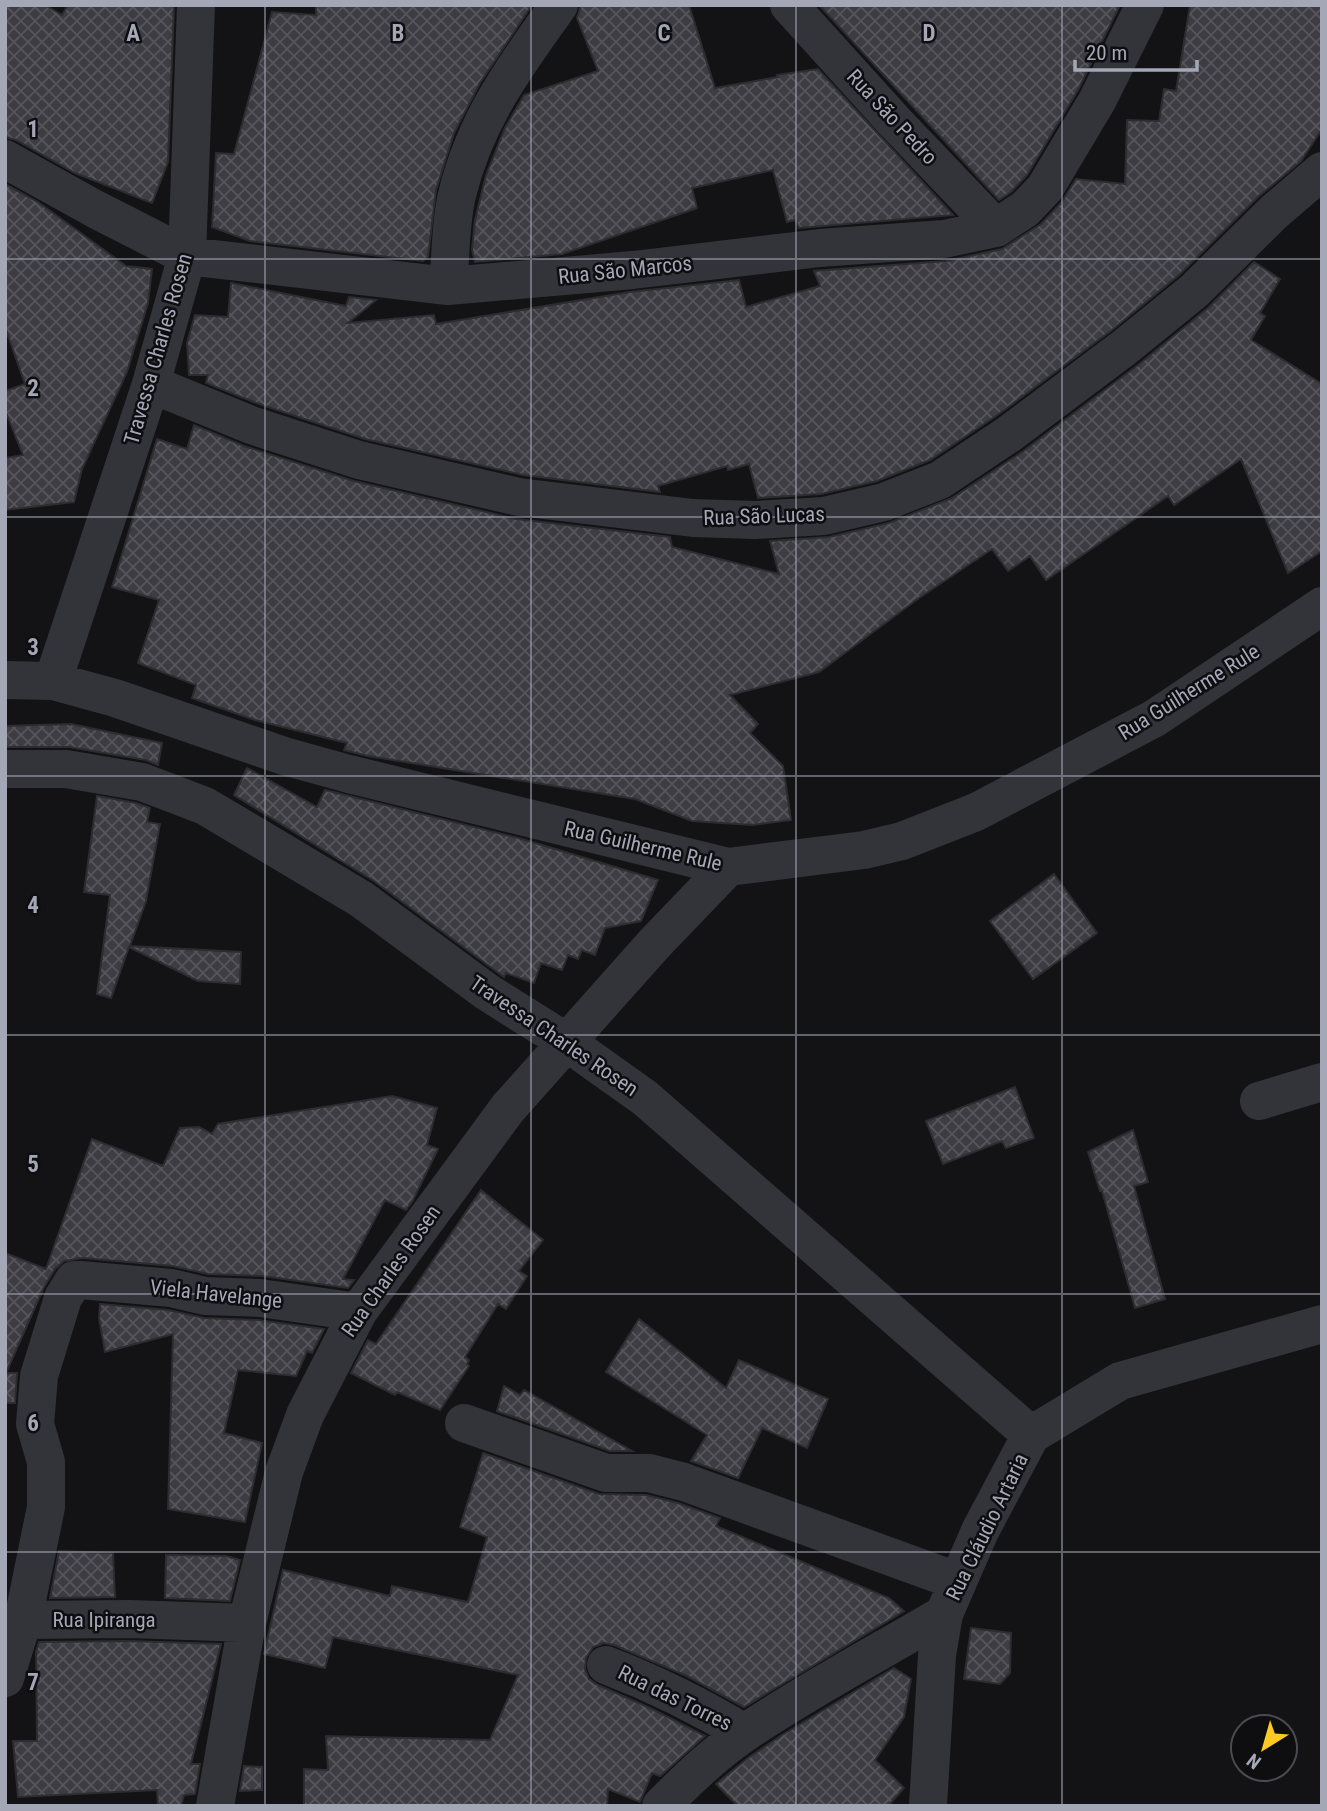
<svg xmlns="http://www.w3.org/2000/svg" width="1327" height="1811" viewBox="0 0 1327 1811" font-family="'Roboto Condensed',sans-serif">
<defs>
<pattern id="building-cross-hatch" width="8" height="8" patternUnits="userSpaceOnUse" patternTransform="scale(1.75)"><rect width="8" height="8" fill="#3c3c42"/><path d="M0 0l8 8M0 8l8-8" fill="none" stroke="#55555b"/></pattern>
</defs>
<rect width="100%" height="100%" fill="#131214"/>
<path fill="url(#building-cross-hatch)" stroke="#2d2c30" stroke-width="2" d="M 5,5 L 45,5 L 62,15 L 68,5 L 174,5 L 168,162 L 152,203 L 75,173 L 16,140 L 5,137 Z
M 316,5 L 532,5 L 480,83 L 454,133 L 436,190 L 428,257 L 423,261 L 250,241 L 212,227 L 216,153 L 234,154 L 272,12 L 316,15 Z
M 581,5 L 689,5 L 715,88 L 778,77 L 777,75 L 818,69 L 953,215 L 799,228 L 795,220 L 787,222 L 773,170 L 692,188 L 697,208 L 562,254 L 475,262 L 472,250 L 475,220 L 486,175 L 505,128 L 524,95 L 598,71 L 577,18 Z
M 819,5 L 1120,5 L 1078,90 L 1027,175 L 1011,192 L 999,200 Z
M 1190,5 L 1322,5 L 1322,129 L 1301,161 L 1259,196 L 1179,275 L 1112,330 L 996,416 L 930,460 L 877,481 L 821,494 L 758,498 L 749,464 L 728,470 L 727,466 L 658,486 L 660,492 L 523,475 L 365,439 L 259,404 L 206,383 L 208,375 L 189,375 L 187,343 L 195,315 L 228,317 L 231,283 L 346,306 L 349,297 L 376,300 L 348,323 L 434,315 L 436,324 L 630,292 L 739,280 L 746,307 L 820,286 L 814,271 L 946,261 L 1002,249 L 1041,224 L 1061,203 L 1076,179 L 1125,184 L 1127,120 L 1159,121 L 1164,89 L 1176,91 Z
M 5,184 L 38,202 L 126,266 L 152,269 L 148,303 L 127,372 L 82,469 L 74,502 L 5,510 L 5,458 L 23,455 L 5,410 L 5,391 L 25,384 L 5,327 Z
M 1254,262 L 1280,279 L 1260,313 L 1265,316 L 1251,340 L 1322,384 L 1322,551 L 1288,573 L 1241,459 L 1174,505 L 1168,496 L 1046,580 L 1030,556 L 1008,571 L 992,549 L 919,598 L 819,672 L 730,695 L 758,724 L 750,733 L 783,766 L 791,820 L 752,825 L 692,821 L 635,799 L 368,756 L 344,750 L 347,743 L 255,720 L 192,698 L 196,685 L 138,663 L 159,600 L 112,587 L 157,439 L 187,449 L 194,425 L 244,446 L 354,481 L 516,519 L 670,537 L 672,547 L 779,574 L 770,541 L 829,537 L 889,523 L 952,498 L 1022,452 L 1138,365 L 1208,308 Z
M 71,724 L 162,743 L 158,765 L 146,760 L 69,747 L 5,747 L 5,726 Z
M 247,768 L 317,807 L 325,790 L 522,839 L 658,880 L 641,921 L 605,928 L 595,955 L 582,950 L 578,959 L 568,955 L 562,970 L 541,963 L 534,983 L 506,973 L 504,977 L 374,881 L 234,795 Z
M 97,796 L 136,803 L 150,808 L 147,822 L 160,824 L 146,901 L 130,946 L 241,952 L 240,984 L 198,981 L 129,947 L 111,998 L 97,994 L 110,895 L 84,892 Z
M 1054,874 L 1097,933 L 1033,979 L 990,921 Z
M 1015,1087 L 1034,1138 L 1006,1148 L 1002,1141 L 943,1164 L 926,1121 Z
M 392,1096 L 437,1108 L 427,1145 L 438,1149 L 413,1200 L 406,1210 L 385,1200 L 343,1279 L 354,1280 L 348,1288 L 263,1276 L 208,1274 L 173,1266 L 83,1258 L 64,1261 L 55,1269 L 44,1287 L 6,1373 L 17,1373 L 15,1403 L 5,1403 L 5,1253 L 46,1269 L 92,1139 L 163,1166 L 180,1128 L 199,1127 L 212,1134 L 218,1124 Z
M 1133,1130 L 1148,1182 L 1134,1186 L 1165,1299 L 1135,1308 L 1102,1191 L 1100,1191 L 1088,1152 Z
M 481,1190 L 543,1240 L 519,1271 L 527,1276 L 506,1309 L 498,1304 L 465,1357 L 469,1360 L 467,1364 L 469,1366 L 440,1410 L 397,1392 L 395,1395 L 351,1373 L 368,1340 L 376,1344 Z
M 100,1304 L 168,1310 L 204,1318 L 258,1320 L 324,1329 L 312,1353 L 307,1351 L 296,1376 L 238,1370 L 224,1433 L 262,1443 L 245,1522 L 168,1509 L 173,1334 L 105,1352 L 99,1318 Z
M 639,1319 L 726,1388 L 739,1360 L 828,1399 L 807,1448 L 762,1428 L 738,1478 L 691,1461 L 707,1435 L 606,1372 Z
M 504,1386 L 520,1395 L 524,1390 L 632,1451 L 610,1451 L 497,1411 Z
M 483,1453 L 599,1494 L 646,1495 L 678,1503 L 720,1518 L 716,1526 L 889,1598 L 904,1611 L 744,1707 L 687,1676 L 614,1645 L 604,1643 L 593,1647 L 586,1658 L 585,1669 L 589,1679 L 598,1685 L 650,1708 L 705,1736 L 660,1776 L 652,1773 L 640,1802 L 608,1789 L 607,1806 L 304,1806 L 304,1769 L 328,1770 L 326,1736 L 490,1740 L 518,1675 L 333,1637 L 325,1668 L 264,1654 L 283,1570 L 390,1596 L 392,1586 L 468,1602 L 487,1537 L 460,1527 Z
M 59,1551 L 113,1553 L 115,1597 L 50,1598 Z
M 166,1555 L 226,1556 L 240,1560 L 230,1601 L 165,1598 Z
M 971,1628 L 1011,1633 L 1010,1673 L 1000,1684 L 964,1679 Z
M 129,1641 L 221,1644 L 191,1764 L 200,1764 L 195,1794 L 184,1795 L 181,1806 L 158,1806 L 157,1790 L 18,1797 L 13,1741 L 37,1741 L 36,1652 L 39,1642 Z
M 894,1668 L 911,1679 L 904,1717 L 875,1760 L 904,1788 L 888,1806 L 738,1806 L 716,1784 L 748,1758 L 782,1735 Z
M 244,1766 L 262,1767 L 262,1790 L 240,1791 Z"/>
<g fill="none" stroke-linecap="round" stroke-linejoin="round">
<path stroke="#33343a" stroke-width="38" d="M 789,5 L 893,120 L 996,228
M 5,159 L 95,209 L 187,256 L 448,286 L 633,270 L 820,248 L 944,239 L 996,228 L 1025,209 L 1045,188 L 1097,101 L 1145,5
M 448,286 C 451,257 450,224 457,195 C 475,120 515,66 559,5
M 151,384 L 251,425 L 359,460 L 519,497 L 693,518 L 755,520 L 824,516 L 884,502 L 940,480 L 1009,434 L 1125,347 L 1194,291 L 1274,212 L 1322,171
M 5,680 L 53,681 L 115,698 L 284,756 L 349,774 L 728,867 L 864,850 L 902,841 L 976,812 L 1155,718 L 1322,606
M 53,681 L 151,384 L 187,256 L 196,5
M 5,769 L 66,769 L 142,782 L 205,806 L 361,899 L 487,992 L 565,1041 L 645,1098 L 1031,1435
M 1259,1101 L 1322,1082
M 464,1423 L 606,1473 L 649,1473 L 684,1482 L 957,1581
M 23,1620 L 129,1619 L 247,1623
M 606,1665 C 655,1684 700,1706 744,1733
M 5,1678 L 23,1620 L 46,1507 L 46,1462 L 35,1424 L 39,1376 L 63,1298 L 74,1280 L 81,1280 L 171,1288 L 205,1296 L 260,1298 L 358,1312
M 215,1806 L 247,1623 L 284,1472 L 305,1415 L 358,1312 L 508,1108 L 655,943 L 728,867
M 661,1806 C 688,1779 715,1753 746,1732 C 810,1689 878,1653 944,1614
M 928,1806 L 937,1655 L 944,1614 L 980,1531 L 1031,1435 L 1120,1381 L 1322,1324"/>
</g>
<path fill="none" stroke="#a3a7b6" stroke-width="2" stroke-opacity="0.55" d="M 265,5 L 265,1806M 531,5 L 531,1806M 796,5 L 796,1806M 1062,5 L 1062,1806M 5,259 L 1322,259M 5,517 L 1322,517M 5,776 L 1322,776M 5,1035 L 1322,1035M 5,1294 L 1322,1294M 5,1552 L 1322,1552"/>
<g text-anchor="middle" dominant-baseline="central" stroke-width="5" stroke-linejoin="round" paint-order="stroke">
<g font-size="21" fill="#a3a7b6" stroke="#0e0d0f">
<text transform="translate(892 117) rotate(47)">Rua São Pedro</text>
<text transform="translate(625 270) rotate(-6)">Rua São Marcos</text>
<text transform="translate(158 349) rotate(-74)">Travessa Charles Rosen</text>
<text transform="translate(764 516) rotate(-2)">Rua São Lucas</text>
<text transform="translate(1189 692) rotate(-32)">Rua Guilherme Rule</text>
<text transform="translate(643 846) rotate(13)">Rua Guilherme Rule</text>
<text transform="translate(554 1036) rotate(34)">Travessa Charles Rosen</text>
<text transform="translate(391 1271) rotate(-55)">Rua Charles Rosen</text>
<text transform="translate(216 1294) rotate(6)">Viela Havelange</text>
<text transform="translate(987 1527) rotate(-64)">Rua Cláudio Artaria</text>
<text x="104" y="1620">Rua Ipiranga</text>
<text transform="translate(675 1698) rotate(26)">Rua das Torres</text>
</g>
</g>
<g font-size="23" text-anchor="middle" font-weight="bold" fill="#a3a7b6" stroke="#0e0d0f" stroke-width="5" stroke-linejoin="round" paint-order="stroke">
<text x="133" y="41">A</text>
<text x="398" y="41">B</text>
<text x="664" y="41">C</text>
<text x="929" y="41">D</text>
<text x="33" y="137">1</text>
<text x="33" y="396">2</text>
<text x="33" y="655">3</text>
<text x="33" y="913">4</text>
<text x="33" y="1172">5</text>
<text x="33" y="1431">6</text>
<text x="33" y="1690">7</text>
</g>
<rect width="1327" height="1811" fill="none" stroke="#a3a7b6" stroke-width="14"/>
<g transform="translate(1264 1748) rotate(217)"><circle r="33" fill="#0e0d0f" stroke="#4a4b52" stroke-width="2"/>
<path d="M0-5L12 26L0 18L-12 26Z" fill="#fdc922"/>
<text y="-10" font-size="19" font-weight="bold" text-anchor="middle" fill="#a3a7b6">N</text>
</g>
<path d="M1075 60v10h122v-10" fill="none" stroke="#a3a7b6" stroke-width="3.5"/>
<text x="1086" y="60" font-size="21" fill="#a3a7b6" stroke="#0e0d0f" stroke-width="5" paint-order="stroke">20 m</text>
</svg>
